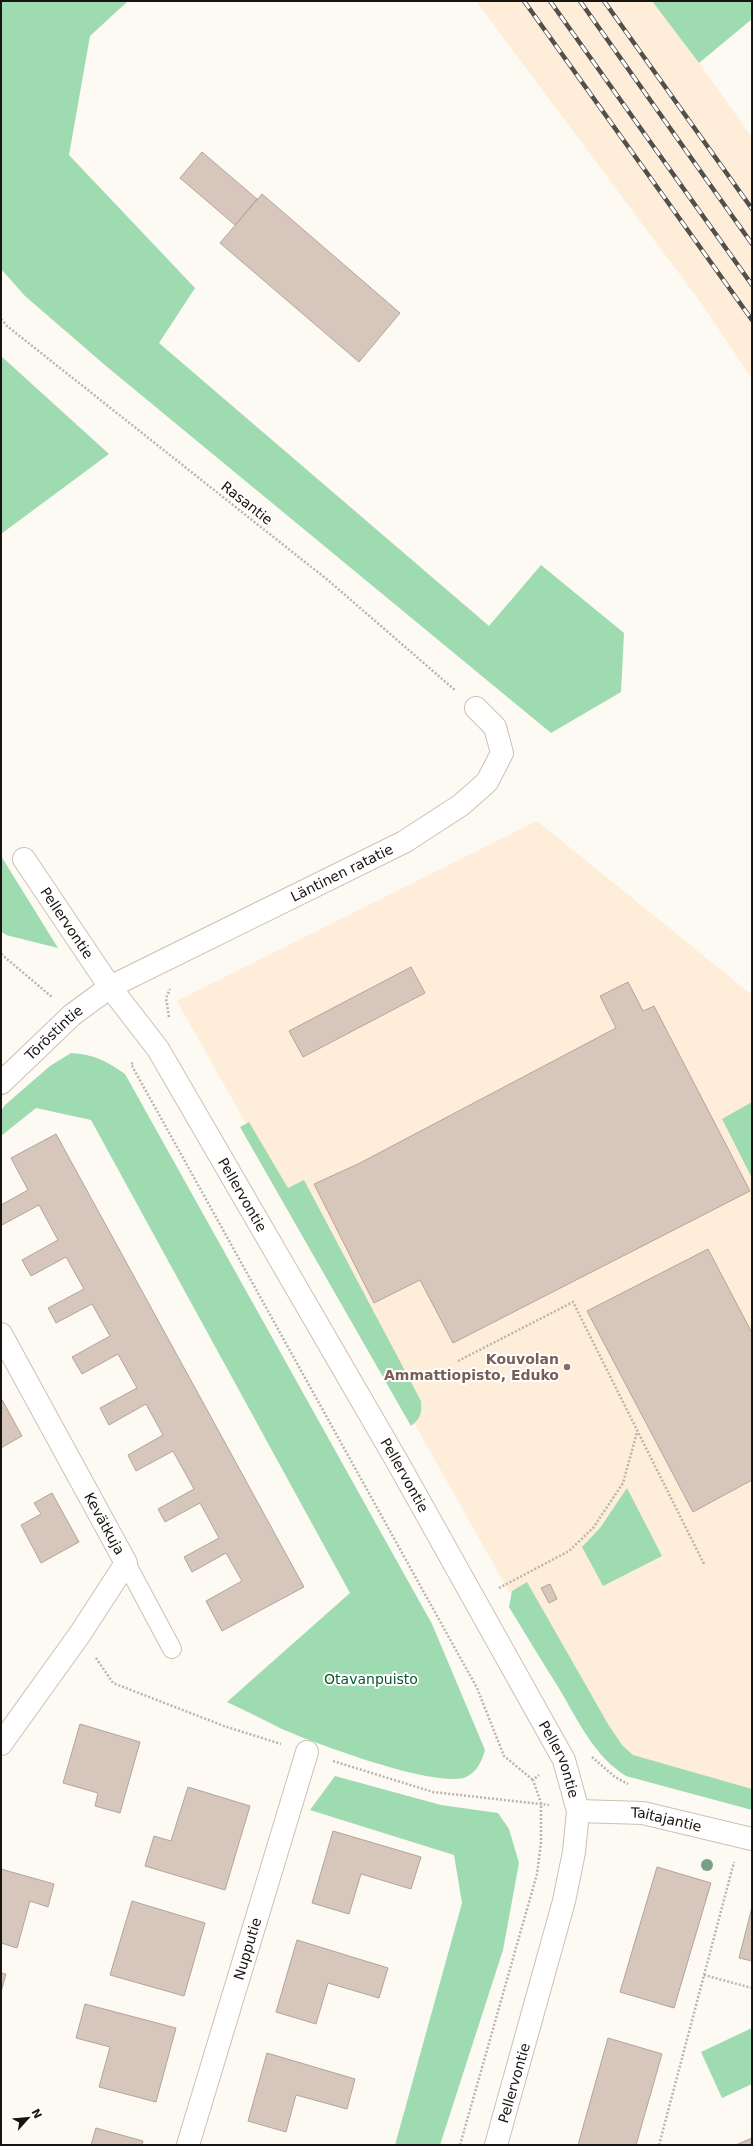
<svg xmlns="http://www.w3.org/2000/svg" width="753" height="2146" viewBox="0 0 753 2146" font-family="'DejaVu Sans',sans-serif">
<rect width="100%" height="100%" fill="#fdf9f3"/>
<path fill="#feeed9" d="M 476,1 L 652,1 L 699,63 L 752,137 L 752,379 L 704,307 Z
M 537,821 L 752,995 L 752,1806 L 632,1773 L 589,1734 L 177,1001 Z"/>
<path fill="#9edbb0" d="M 1,1 L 128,1 L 90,36 L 69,155 L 195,288 L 159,343 L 489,626 L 541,565 L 624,633 L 621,692 L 551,733 L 106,366 L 25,296 L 1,269 Z
M 652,1 L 752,1 L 752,19 L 699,63 Z
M 1,356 L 109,454 L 1,534 Z
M 1,856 L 58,948 L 6,935 L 1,931 Z
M 71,1053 C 93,1054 107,1061 125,1074 L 432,1624 L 485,1750 C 482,1761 477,1772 466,1777 C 437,1789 314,1743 282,1729 C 264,1720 246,1711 227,1702 L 350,1593 L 91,1120 L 36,1108 L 1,1136 L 1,1111 L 5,1105 L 50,1066 Z
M 752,1102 L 752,1178 L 722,1119 Z
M 249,1122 L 288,1188 L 304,1180 L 421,1401 C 422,1413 421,1418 411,1426 L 240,1127 Z
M 627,1488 L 662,1556 L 603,1586 L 582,1547 L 600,1528 Z
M 527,1582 L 608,1724 L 622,1745 L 633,1755 L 752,1789 L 752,1810 L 626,1776 C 595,1757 578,1721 560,1690 C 543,1663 526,1635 509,1607 L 512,1591 Z
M 335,1776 L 441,1805 L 498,1813 L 509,1829 L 519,1863 L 503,1950 L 440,2145 L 395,2145 L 462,1903 L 454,1855 L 310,1810 Z
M 752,2028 L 752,2084 L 722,2098 L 701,2052 Z"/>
<path fill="#d7c6bc" stroke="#b4a49b" d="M 202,152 L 257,199 L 235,225 L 180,178 Z
M 262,194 L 400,313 L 359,362 L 220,243 Z
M 411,967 L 425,993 L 303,1057 L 289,1031 Z
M 628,982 L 643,1011 L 654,1006 L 750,1191 L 453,1343 L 420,1280 L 374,1303 L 314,1184 L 358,1164 L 616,1028 L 600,996 Z
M 56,1134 L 304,1587 L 222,1631 L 206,1601 L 242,1581 L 226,1553 L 192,1572 L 184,1557 L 219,1538 L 200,1503 L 165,1522 L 158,1509 L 194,1489 L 173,1451 L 136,1471 L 128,1455 L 163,1435 L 146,1404 L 109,1425 L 100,1408 L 137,1388 L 118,1354 L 82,1374 L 72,1357 L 110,1336 L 92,1304 L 56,1323 L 48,1308 L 84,1289 L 66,1257 L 31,1276 L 22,1260 L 58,1240 L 39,1205 L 2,1225 L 1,1223 L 1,1205 L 28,1190 L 11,1158 Z
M 708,1249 L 752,1333 L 752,1480 L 693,1512 L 587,1311 Z
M 1,1398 L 22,1436 L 1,1448 Z
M 52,1493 L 79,1542 L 41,1563 L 21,1525 L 41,1514 L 34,1503 Z
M 550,1584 L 557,1599 L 549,1603 L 541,1588 Z
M 80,1724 L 140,1742 L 120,1813 L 95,1806 L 98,1793 L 63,1783 Z
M 188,1787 L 250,1806 L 225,1890 L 145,1866 L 154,1836 L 171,1841 Z
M 333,1831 L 421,1857 L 411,1889 L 361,1874 L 349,1914 L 312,1903 Z
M 657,1867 L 711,1883 L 674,2008 L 620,1992 Z
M 1,1869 L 54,1884 L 48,1907 L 30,1901 L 17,1948 L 1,1943 Z
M 132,1901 L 205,1923 L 184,1996 L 110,1975 Z
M 752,1907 L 752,1961 L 739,1958 Z
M 297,1940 L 388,1968 L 379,1998 L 328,1983 L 316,2024 L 276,2012 Z
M 1,1973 L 6,1974 L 1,1992 Z
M 85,2004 L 176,2028 L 156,2102 L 99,2087 L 110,2047 L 76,2038 Z
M 608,2038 L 662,2054 L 636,2145 L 578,2145 Z
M 267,2053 L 355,2079 L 347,2109 L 296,2095 L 286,2132 L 248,2121 Z
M 96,2128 L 143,2141 L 142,2145 L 91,2145 Z
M 752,2138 L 752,2145 L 736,2145 Z"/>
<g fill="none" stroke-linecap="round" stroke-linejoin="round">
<g stroke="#ccc1b3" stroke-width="20">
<path id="lane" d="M 126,1563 L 172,1649"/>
</g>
<g stroke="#ccc1b3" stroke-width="24">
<g id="street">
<path id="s1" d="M 24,859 L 110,987 L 158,1049 L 398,1463 L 564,1760 L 578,1811 L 574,1852 L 564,1901 L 496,2145"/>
<path id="s2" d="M 1,1083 L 72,1015 L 110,987 L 404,842 L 461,805 L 487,782 L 502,753 L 495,727 L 476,708"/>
<path id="s3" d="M 1,1334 L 126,1563 L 80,1634 L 1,1744"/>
<path id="s4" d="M 578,1811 L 643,1813 L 752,1839"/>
<path id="s5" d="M 188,2145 L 307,1752"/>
</g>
</g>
<path stroke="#b8b4ae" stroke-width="2.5" stroke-dasharray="2 2" stroke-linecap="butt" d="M 1,319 L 7,326 L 329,581 L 456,691
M 1,954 L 52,997
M 169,1017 L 166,998 L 170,989
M 133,1063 L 131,1064 L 477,1688 L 504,1756 L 533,1780
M 458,1361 L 573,1302 L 704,1564
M 499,1588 L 569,1551 L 593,1528 L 623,1483 L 637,1432
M 96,1658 L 113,1683 L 224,1726 L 281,1744
M 592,1757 L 615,1777 L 628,1784
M 333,1761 L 433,1792 L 549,1805
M 704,1975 L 752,1988
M 460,2145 L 537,1874 L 541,1842 L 541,1803 L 533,1780 L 539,1775
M 659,2145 L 734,1862"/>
<use href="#lane" stroke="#fff" stroke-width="18"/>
<use href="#street" stroke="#fff" stroke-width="22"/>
<g stroke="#534f4a" stroke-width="4.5">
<path id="rail" d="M 524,1 L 752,320
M 550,1 L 752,285
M 580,1 L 752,244
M 604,1 L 752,209"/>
</g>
<use href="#rail" stroke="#fff" stroke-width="3" stroke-dasharray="9" stroke-linecap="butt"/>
</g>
<circle fill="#76a087" cx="707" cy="1865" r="6"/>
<circle fill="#8d6e63" stroke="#fff" stroke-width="1.5" cx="567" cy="1367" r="4"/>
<g text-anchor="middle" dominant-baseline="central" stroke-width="4" stroke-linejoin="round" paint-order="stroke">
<g font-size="14" fill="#18140f" stroke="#fff">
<text transform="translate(247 503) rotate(38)">Rasantie</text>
<text stroke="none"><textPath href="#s2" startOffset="404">Läntinen ratatie</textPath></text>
<text stroke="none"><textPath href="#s1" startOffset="77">Pellervontie</textPath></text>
<text stroke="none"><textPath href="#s2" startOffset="73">Töröstintie</textPath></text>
<text stroke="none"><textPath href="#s1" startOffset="401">Pellervontie</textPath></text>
<text stroke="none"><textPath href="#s1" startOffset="725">Pellervontie</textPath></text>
<text stroke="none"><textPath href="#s3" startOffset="216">Kevätkuja</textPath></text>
<text stroke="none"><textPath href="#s1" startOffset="1049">Pellervontie</textPath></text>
<text stroke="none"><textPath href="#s4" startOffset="89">Taitajantie</textPath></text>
<text stroke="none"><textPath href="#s5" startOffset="205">Nupputie</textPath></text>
<text transform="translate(514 2083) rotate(-74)">Pellervontie</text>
</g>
<g font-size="14" font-weight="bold" fill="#785e54" stroke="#fff" text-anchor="end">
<text x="559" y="1359">Kouvolan<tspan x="559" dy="16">Ammattiopisto, Eduko</tspan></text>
</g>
<g font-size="14" fill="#08572e" stroke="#fff">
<text x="371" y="1679">Otavanpuisto</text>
</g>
</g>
<rect width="753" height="2146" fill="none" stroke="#18140f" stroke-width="4"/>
<g transform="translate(28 2118) rotate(63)" stroke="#ffffff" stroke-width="3" paint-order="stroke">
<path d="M0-3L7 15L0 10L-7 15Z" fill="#18140f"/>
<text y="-6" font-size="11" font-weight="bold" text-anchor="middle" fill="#18140f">N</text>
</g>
</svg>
